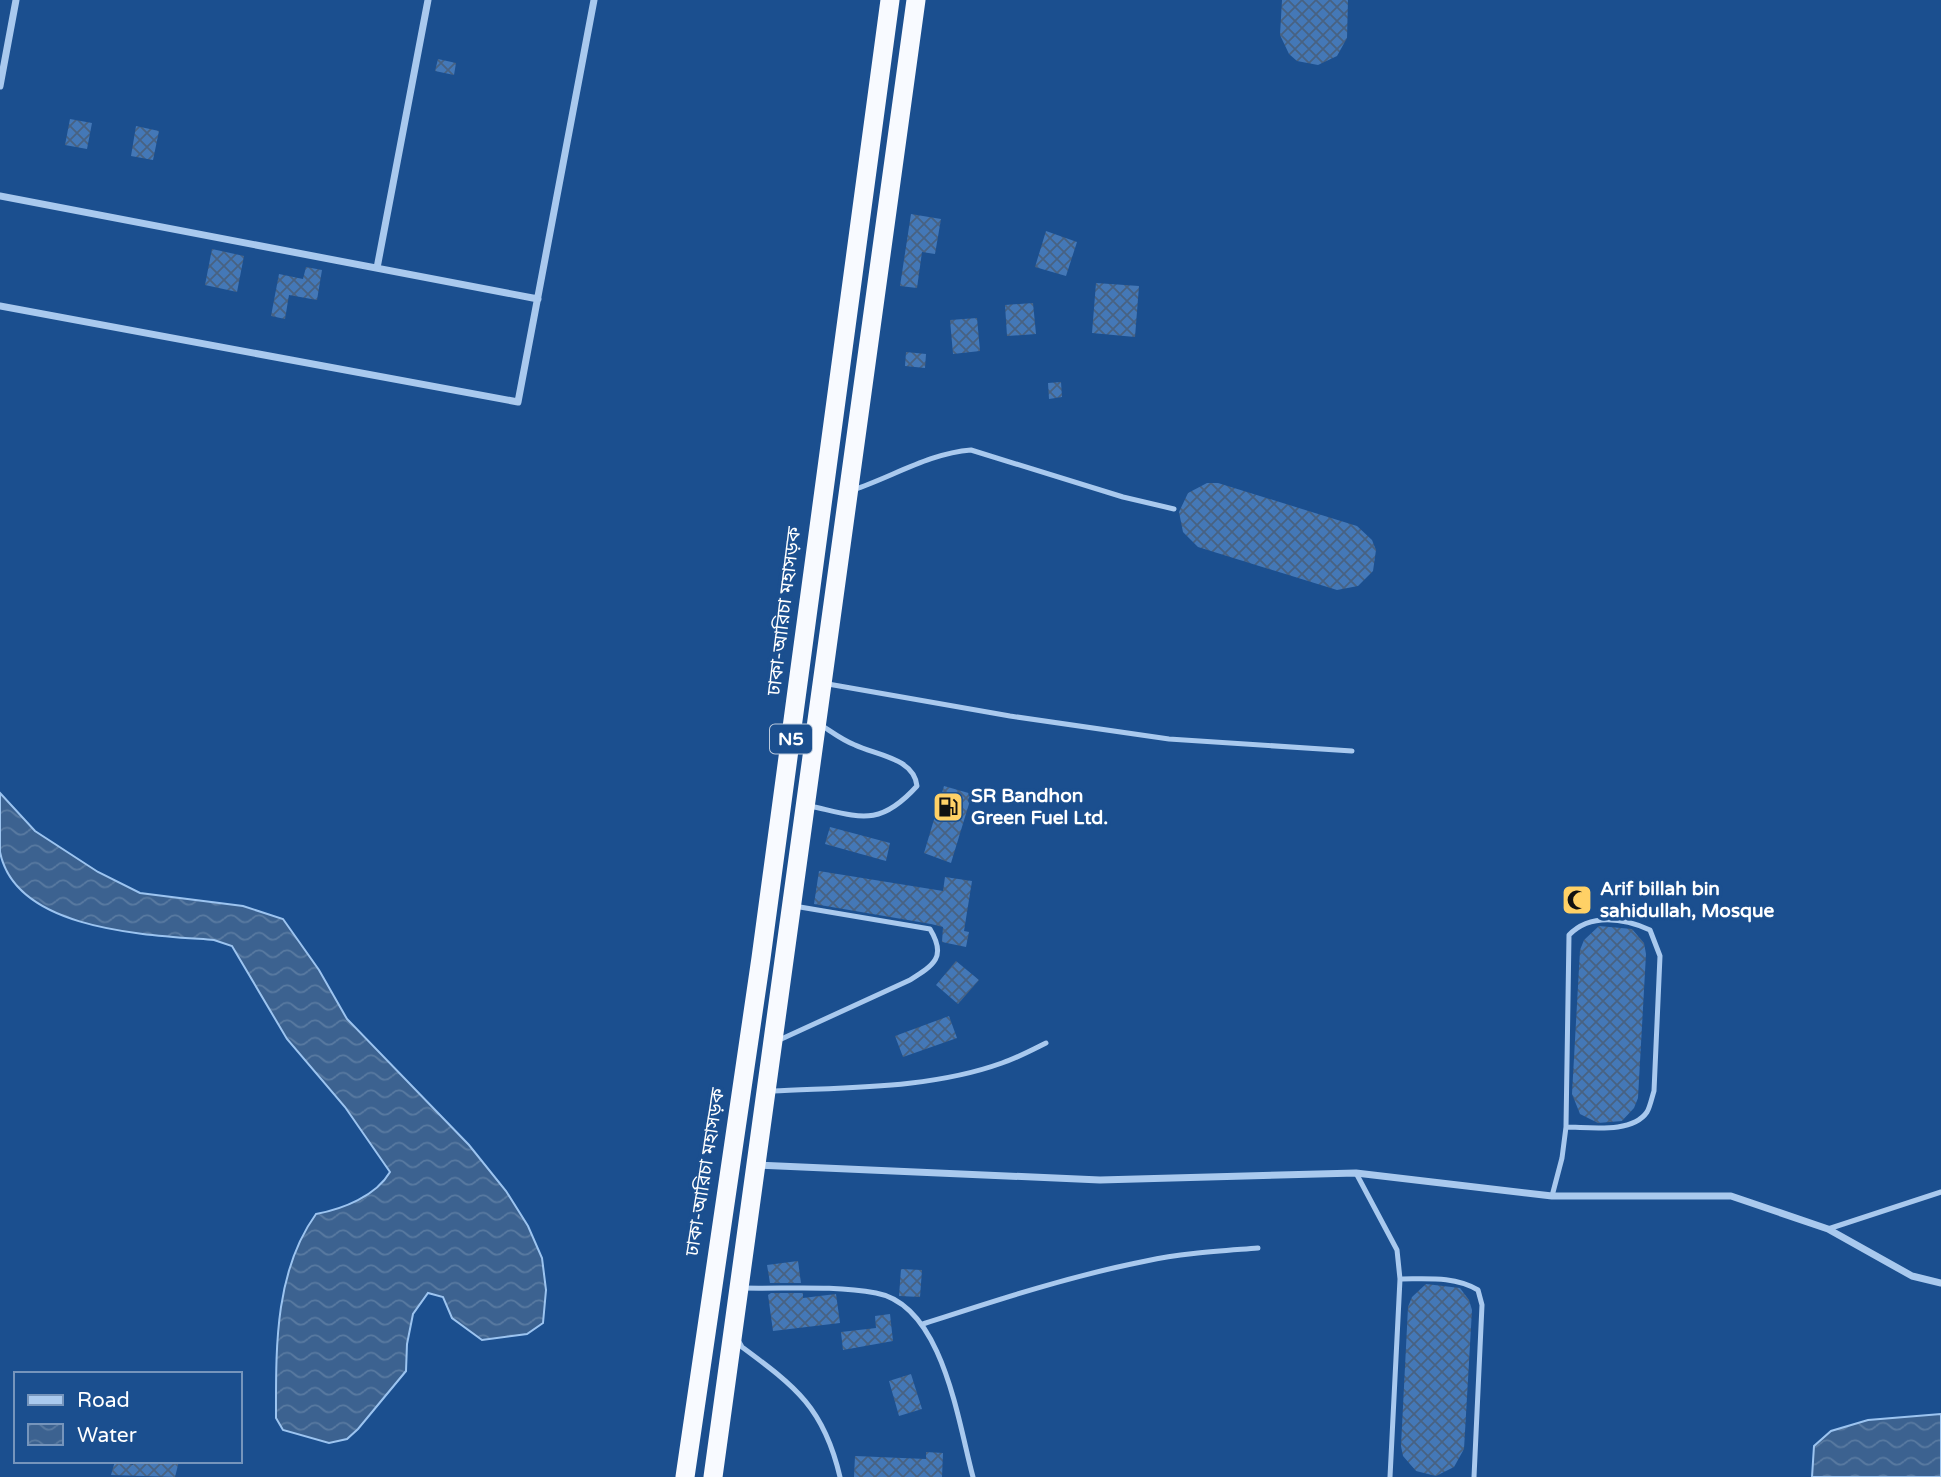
<svg xmlns="http://www.w3.org/2000/svg" width="1941" height="1477" viewBox="0 0 1941 1477" font-family="'Varela Round','Noto Sans Bengali',sans-serif">
<defs>
<pattern id="water-waves" width="16" height="10" patternUnits="userSpaceOnUse" patternTransform="scale(1.75)"><rect width="16" height="10" fill="#3c6290"/><path d="M0 5q4-4 8 0t8 0" fill="none" stroke="#597aa1"/></pattern>
<pattern id="building-cross-hatch" width="8" height="8" patternUnits="userSpaceOnUse" patternTransform="scale(1.75)"><rect width="8" height="8" fill="#4478b7"/><path d="M0 0l8 8M0 8l8-8" fill="none" stroke="#486282"/></pattern>
</defs>
<rect width="100%" height="100%" fill="#1b4f8f"/>
<path fill="url(#water-waves)" stroke="#9cc4f0" stroke-width="2" d="M 0,793 L 35,831 L 98,872 L 140,893 L 243,906 L 283,919 L 319,970 L 347,1019 L 469,1145 L 506,1191 L 528,1226 L 542,1258 L 546,1290 L 543,1323 L 527,1334 L 482,1340 L 452,1318 L 443,1297 L 428,1293 L 413,1314 L 407,1344 L 406,1371 L 358,1429 L 347,1439 L 329,1443 L 283,1430 L 276,1418 C 276,1350 274,1272 316,1214 C 343,1209 376,1196 390,1172 L 345,1107 L 287,1039 L 232,946 L 214,940 C 151,935 16,932 0,852 C 0,834 0,811 0,793 Z
M 1941,1414 L 1941,1477 L 1812,1477 L 1814,1446 L 1831,1431 L 1868,1420 Z"/>
<path fill="url(#building-cross-hatch)" d="M 1282,0 L 1348,0 L 1347,38 L 1337,56 L 1318,65 L 1297,61 L 1289,54 L 1280,35 Z
M 438,59 L 456,63 L 454,75 L 435,71 Z
M 70,119 L 92,123 L 87,149 L 65,145 Z
M 136,126 L 159,131 L 153,160 L 131,156 Z
M 911,214 L 941,219 L 935,254 L 922,252 L 917,288 L 900,286 Z
M 1046,231 L 1077,242 L 1066,276 L 1035,267 Z
M 212,249 L 244,256 L 237,292 L 205,285 Z
M 306,267 L 322,270 L 317,300 L 289,295 L 285,319 L 271,316 L 279,274 L 303,279 Z
M 1096,283 L 1139,286 L 1135,337 L 1092,333 Z
M 1033,303 L 1036,334 L 1007,336 L 1005,305 Z
M 977,318 L 980,351 L 953,354 L 950,320 Z
M 906,352 L 926,354 L 925,368 L 905,366 Z
M 1061,382 L 1062,397 L 1049,399 L 1048,383 Z
M 1207,483 L 1218,483 L 1357,526 L 1372,540 L 1376,550 L 1373,571 L 1358,586 L 1337,590 L 1198,547 L 1183,532 L 1179,512 L 1188,493 Z
M 944,786 L 972,794 L 951,863 L 924,853 Z
M 830,827 L 890,843 L 886,861 L 825,844 Z
M 819,871 L 943,891 L 945,877 L 972,881 L 964,931 L 969,932 L 966,947 L 942,942 L 943,927 L 931,924 L 814,904 Z
M 1599,926 L 1632,929 L 1644,943 L 1646,954 L 1638,1098 L 1634,1108 L 1622,1121 L 1598,1123 L 1580,1114 L 1572,1094 L 1580,950 L 1584,940 Z
M 956,961 L 979,980 L 958,1004 L 936,985 Z
M 949,1016 L 957,1038 L 903,1057 L 895,1036 Z
M 798,1261 L 801,1283 L 770,1283 L 767,1265 Z
M 901,1269 L 922,1270 L 920,1297 L 899,1296 Z
M 1426,1284 L 1460,1288 L 1469,1300 L 1472,1310 L 1464,1449 L 1454,1467 L 1436,1476 L 1416,1471 L 1403,1456 L 1401,1446 L 1408,1307 L 1412,1297 Z
M 771,1293 L 803,1293 L 803,1298 L 836,1294 L 840,1323 L 773,1331 L 768,1295 Z
M 890,1314 L 893,1341 L 843,1350 L 841,1332 L 876,1328 L 875,1316 Z
M 911,1374 L 922,1409 L 899,1416 L 889,1381 Z
M 926,1452 L 943,1453 L 942,1477 L 854,1477 L 855,1456 L 926,1459 Z
M 115,1461 L 133,1465 L 134,1461 L 179,1461 L 175,1477 L 111,1475 Z"/>
<g fill="none" stroke-linecap="round" stroke-linejoin="round">
<path stroke="#a9c9ee" stroke-width="5" d="M 853,490 C 892,477 930,453 971,450 L 1123,497 L 1174,509
M 828,684 L 1010,716 L 1169,739 L 1352,751
M 810,806 C 860,817 879,828 917,786 C 914,758 876,755 855,745 C 842,740 832,732 821,725
M 777,1041 L 910,980 C 934,965 947,957 930,929 L 794,906
M 772,1091 C 847,1087 930,1089 1002,1063 C 1017,1058 1032,1050 1046,1043
M 1356,1173 L 1397,1250 L 1400,1279 L 1390,1477
M 1552,1196 L 1562,1158 L 1566,1127 L 1569,935 C 1590,913 1624,918 1650,930 L 1660,956 L 1654,1091 C 1652,1097 1650,1107 1647,1112 C 1632,1134 1589,1127 1566,1127
M 1828,1229 L 1941,1192
M 1400,1279 C 1427,1279 1454,1276 1478,1290 L 1482,1305 L 1474,1477
M 742,1288 C 786,1289 833,1285 876,1293 C 943,1305 958,1422 973,1477
M 923,1324 C 997,1300 1070,1276 1146,1261 C 1183,1253 1221,1251 1258,1248
M 738,1340 L 742,1347 C 796,1387 824,1408 840,1477"/>
<path stroke="#a9c9ee" stroke-width="7" d="M 0,86 L 16,0
M 0,196 L 538,299
M 377,268 L 428,0
M 0,306 L 518,402 L 594,0
M 757,1165 L 1100,1180 L 1356,1173 L 1552,1196 L 1731,1196 L 1828,1229 L 1912,1276 L 1941,1283"/>
<path stroke="#f8faff" stroke-width="19" d="M 685,1477 L 761,958 L 890,0
M 713,1477 L 916,0"/>
</g>
<defs>
<g id="fuel-square" transform="scale(1.575)"><rect x="-9" y="-9" width="18" height="18" rx="4" fill="#ffd166" stroke="#1b4f8f"/><path d="M-5.5-6h7V0h2V4h1.3V-2.5L3-4.5l.8-.8L6-3V5H2.5V1h-1V6h-7ZM-4.2-4.7v3.2H.2V-4.7Z" fill="#111"/></g>
<g id="mosque-square" transform="scale(1.575)"><rect x="-9" y="-9" width="18" height="18" rx="4" fill="#ffd166" stroke="#1b4f8f"/><path d="M3.5-4.9A6 6 0 1 0 3.5 4.9A5 5 0 1 1 3.5-4.9Z" fill="#111"/></g>
</defs>
<g fill-rule="evenodd">
<use href="#fuel-square" x="948" y="807"/>
<use href="#mosque-square" x="1577" y="900"/>
</g>
<g text-anchor="middle" dominant-baseline="central" stroke-width="7" stroke-linejoin="round" paint-order="stroke">
<rect fill="#1b4f8f" stroke="#bbcadd" stroke-width="2" x="770" y="724.5" width="42" height="29" rx="5"/>
<g font-size="18" font-weight="bold" fill="#fff">
<text x="791" y="739">N5</text>
</g>
<g font-size="19" fill="#fff" stroke="#1b4f8f">
<text transform="translate(784 611) rotate(-83)">ঢাকা-আরিচা মহাসড়ক</text>
<text transform="translate(705 1172) rotate(-81)">ঢাকা-আরিচা মহাসড়ক</text>
</g>
<g font-size="19" font-weight="bold" fill="#fff" stroke="#1b4f8f" text-anchor="start">
<text x="971" y="796">SR Bandhon<tspan x="971" dy="22">Green Fuel Ltd.</tspan></text>
<text x="1600" y="889">Arif billah bin<tspan x="1600" dy="22">sahidullah, Mosque</tspan></text>
</g>
</g>
<rect x="14" y="1372" width="228" height="91" fill="#1b4f8f" stroke="#7695bc" stroke-width="2"/>
<rect x="28" y="1395" width="35" height="10" fill="#a9c9ee" stroke="#7695bc" stroke-width="2"/>
<text x="77" y="1407" font-size="21" fill="#ffffff">Road</text>
<rect x="28" y="1424" width="35" height="21" fill="url(#water-waves)" stroke="#7695bc" stroke-width="2"/>
<text x="77" y="1442" font-size="21" fill="#ffffff">Water</text>
</svg>
